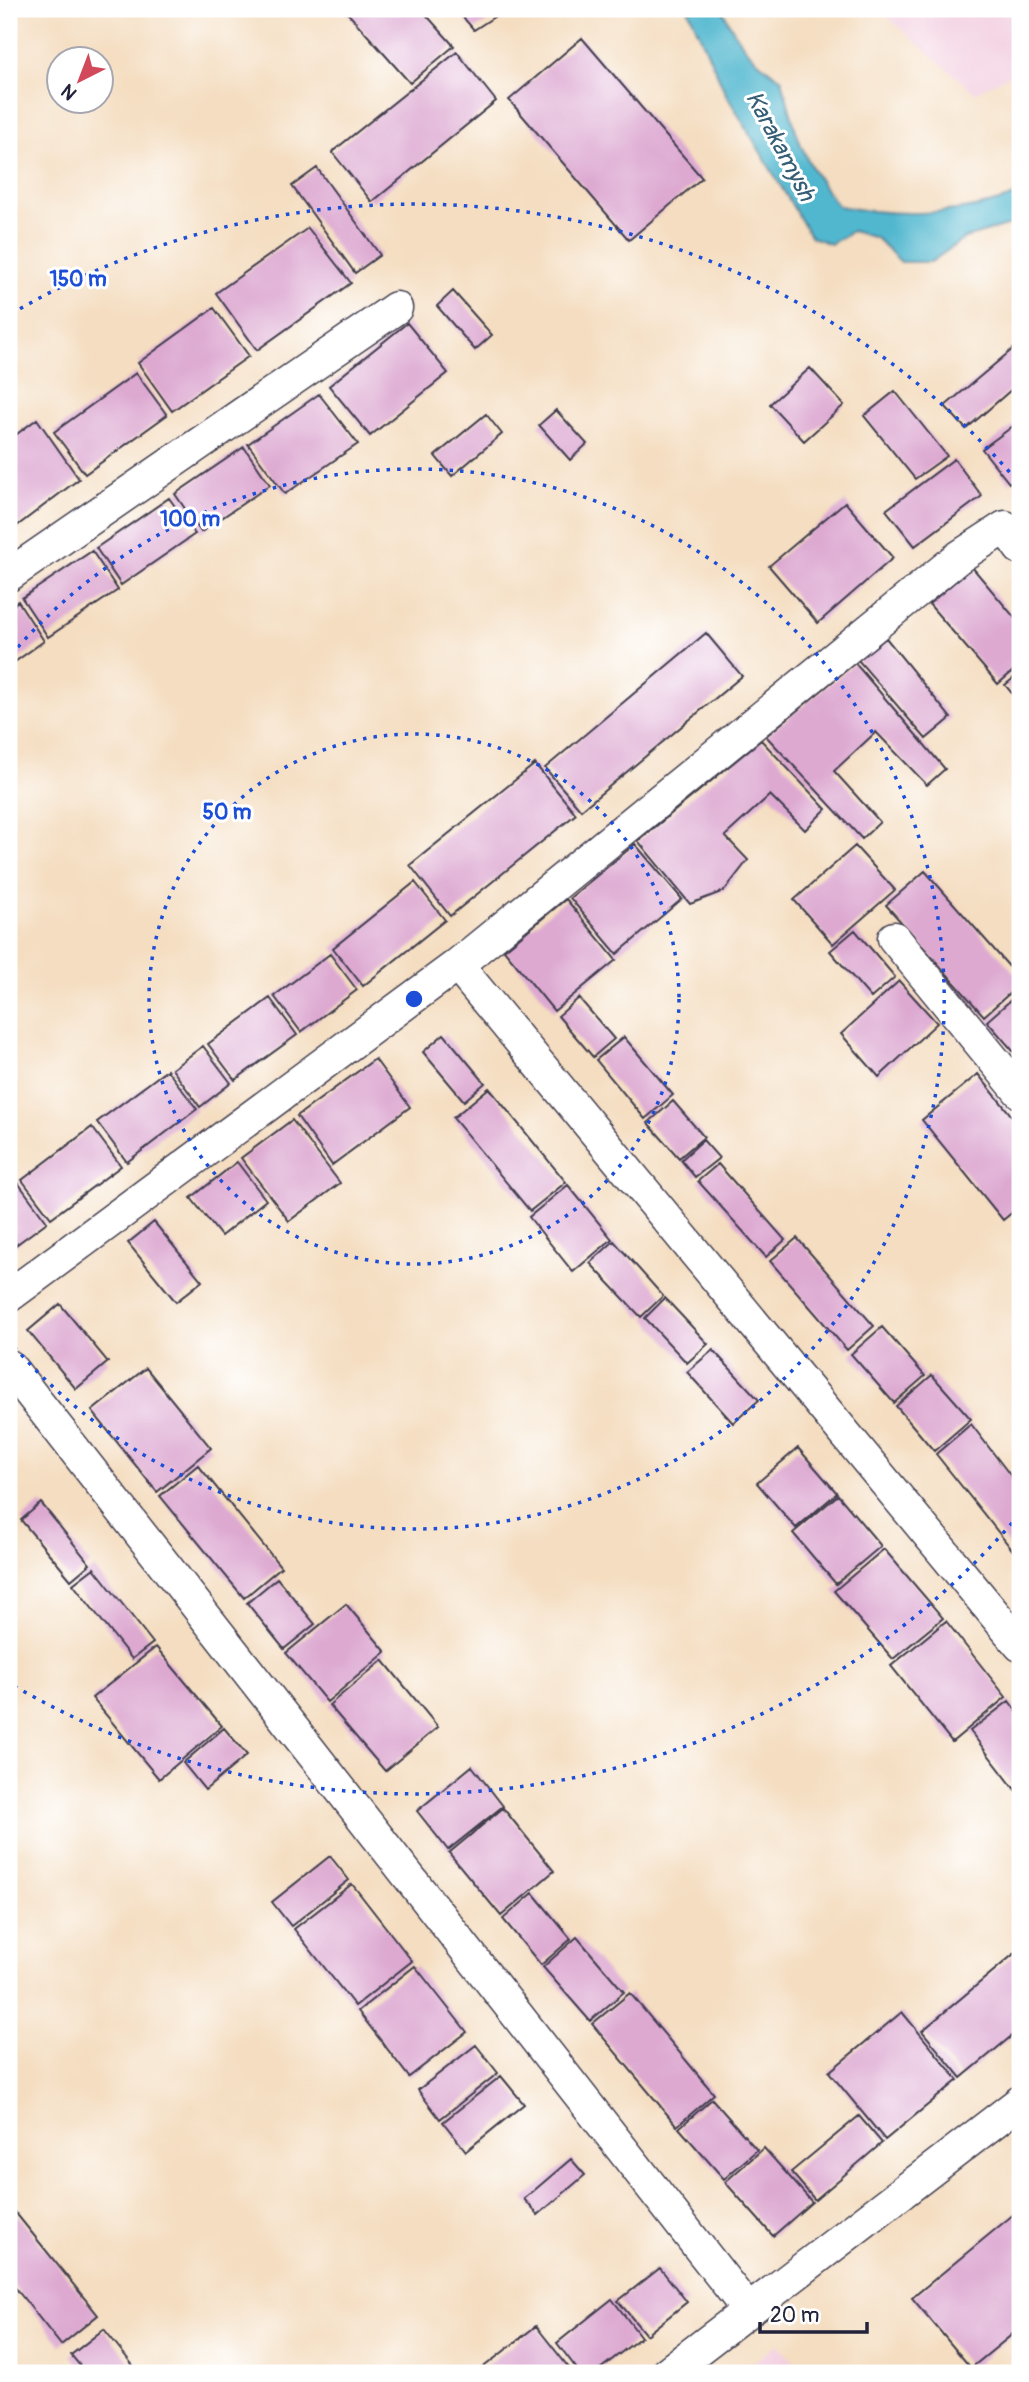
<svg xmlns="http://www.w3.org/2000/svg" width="1029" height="2382" viewBox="0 0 1029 2382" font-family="Pangolin,sans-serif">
<rect width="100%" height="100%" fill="#fff"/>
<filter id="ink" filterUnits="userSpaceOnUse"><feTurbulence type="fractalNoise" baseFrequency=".0143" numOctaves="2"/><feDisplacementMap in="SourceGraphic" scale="14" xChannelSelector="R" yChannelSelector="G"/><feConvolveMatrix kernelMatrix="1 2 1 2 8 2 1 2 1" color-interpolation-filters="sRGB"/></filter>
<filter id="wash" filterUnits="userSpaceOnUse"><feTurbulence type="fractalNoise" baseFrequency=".00686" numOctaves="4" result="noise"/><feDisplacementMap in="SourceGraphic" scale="28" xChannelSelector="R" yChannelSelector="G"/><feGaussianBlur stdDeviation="1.57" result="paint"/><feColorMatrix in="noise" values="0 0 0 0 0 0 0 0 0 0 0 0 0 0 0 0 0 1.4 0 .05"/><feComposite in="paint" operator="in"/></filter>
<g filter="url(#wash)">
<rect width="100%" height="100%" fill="#f4ddc0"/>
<path fill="#f3cfe0" d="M 878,9 L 1020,9 L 1020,69 L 975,93 Z
M 778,2344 L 802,2373 L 739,2373 Z"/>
<path fill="#51b7cf" stroke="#3a6c85" stroke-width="2" d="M 688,9 L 722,9 C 738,43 750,58 782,79 C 795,133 802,161 838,206 C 896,217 964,216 1020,194 L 1020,222 L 965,238 L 931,262 L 901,262 L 876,238 L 852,231 L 831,244 L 811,237 L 726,94 Z"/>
<g id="blocks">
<path fill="#dda9d1" d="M 344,9 L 421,9 L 454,46 L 410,83 Z
M 456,9 L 506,9 L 474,30 Z
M 582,38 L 702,178 L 629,240 L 509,100 Z
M 457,52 L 496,101 L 372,202 L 332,152 Z
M 317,168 L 380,255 L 355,273 L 292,186 Z
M 308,228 L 351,283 L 257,350 L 216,293 Z
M 453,291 L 492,335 L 475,350 L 437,306 Z
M 214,308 L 249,356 L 172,411 L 138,363 Z
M 407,323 L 448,373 L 370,436 L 329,386 Z
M 1020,343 L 1020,382 L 966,429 L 945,406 Z
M 810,368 L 844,405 L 804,441 L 770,404 Z
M 136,373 L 167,415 L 85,474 L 54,432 Z
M 895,391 L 947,456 L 915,479 L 864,416 Z
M 319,394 L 358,444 L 285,494 L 248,444 Z
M 556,410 L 587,444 L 570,460 L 539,425 Z
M 486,414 L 502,434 L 452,476 L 435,456 Z
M 37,419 L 79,479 L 9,532 L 9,440 Z
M 1020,421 L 1020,474 L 1009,483 L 982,449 Z
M 244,447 L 270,485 L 201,532 L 175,494 Z
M 954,459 L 982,496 L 915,546 L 886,510 Z
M 169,498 L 195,534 L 121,585 L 96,548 Z
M 845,502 L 893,558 L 818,623 L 769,566 Z
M 92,551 L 118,590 L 48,637 L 22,598 Z
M 972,567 L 1020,624 L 1020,665 L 998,684 L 929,604 Z
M 18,601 L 44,641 L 9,666 L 9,608 Z
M 706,633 L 742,676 L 581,810 L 545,768 Z
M 886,638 L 951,718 L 926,739 L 858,660 Z
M 855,663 L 945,769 L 927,785 L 876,732 L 834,771 L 880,822 L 862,839 L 766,736 Z
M 1020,673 L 1020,703 L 1005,685 Z
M 761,740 L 826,809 L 805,830 L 770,795 L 725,836 L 748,860 L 724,891 L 690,904 L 638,841 Z
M 535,764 L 576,814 L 450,916 L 410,865 Z
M 635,844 L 682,899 L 617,954 L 570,898 Z
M 855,846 L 895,890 L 833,944 L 794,900 Z
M 925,871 L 1020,979 L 1020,984 L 984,1016 L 886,905 Z
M 415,882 L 445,920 L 363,986 L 333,948 Z
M 566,899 L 616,960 L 554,1011 L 504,950 Z
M 855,930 L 895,977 L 871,998 L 830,951 Z
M 330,954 L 357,990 L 301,1032 L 274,996 Z
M 899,981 L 937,1023 L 879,1077 L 841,1034 Z
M 1020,992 L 1020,1059 L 987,1021 Z
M 270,998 L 297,1035 L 235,1080 L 208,1044 Z
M 579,998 L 614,1039 L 593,1057 L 558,1016 Z
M 444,1034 L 485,1083 L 464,1101 L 423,1052 Z
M 624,1037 L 673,1095 L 645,1119 L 596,1060 Z
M 203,1046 L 231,1083 L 200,1107 L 172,1069 Z
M 375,1059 L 410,1107 L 332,1165 L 297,1116 Z
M 167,1070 L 197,1109 L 127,1162 L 97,1122 Z
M 978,1074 L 1020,1126 L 1020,1206 L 1003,1220 L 922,1120 Z
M 489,1088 L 566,1182 L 530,1211 L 453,1118 Z
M 673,1101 L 704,1137 L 679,1158 L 648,1123 Z
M 292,1120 L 340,1183 L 289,1221 L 241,1158 Z
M 92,1127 L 121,1166 L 51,1218 L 22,1180 Z
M 703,1140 L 719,1158 L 695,1177 L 681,1160 Z
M 237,1162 L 266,1200 L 221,1236 L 191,1198 Z
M 718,1164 L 785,1240 L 766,1257 L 698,1181 Z
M 13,1176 L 47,1222 L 9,1250 L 9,1179 Z
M 568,1185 L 612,1239 L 573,1272 L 529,1217 Z
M 154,1222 L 202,1281 L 176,1302 L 128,1243 Z
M 797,1238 L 874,1326 L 847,1350 L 770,1261 Z
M 614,1241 L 663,1296 L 641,1317 L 590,1263 Z
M 665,1298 L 708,1344 L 687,1363 L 645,1318 Z
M 60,1304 L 108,1362 L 76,1389 L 28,1331 Z
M 882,1327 L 925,1376 L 894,1403 L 851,1354 Z
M 713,1350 L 759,1400 L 733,1423 L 687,1372 Z
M 146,1368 L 211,1448 L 157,1492 L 92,1411 Z
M 932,1375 L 971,1419 L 934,1451 L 896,1406 Z
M 971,1424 L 1020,1488 L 1020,1546 L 1014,1552 L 936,1454 Z
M 798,1448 L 837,1493 L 796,1528 L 757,1483 Z
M 198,1465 L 281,1567 L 244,1598 L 160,1496 Z
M 838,1495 L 881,1546 L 836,1584 L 793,1533 Z
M 41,1503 L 90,1564 L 71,1580 L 21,1520 Z
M 884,1549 L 943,1618 L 893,1659 L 834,1591 Z
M 94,1568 L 153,1643 L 132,1659 L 73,1584 Z
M 277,1578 L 315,1624 L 284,1649 L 247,1603 Z
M 346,1604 L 386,1652 L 327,1702 L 286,1653 Z
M 946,1621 L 1006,1697 L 952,1742 L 891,1666 Z
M 156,1647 L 222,1726 L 159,1779 L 92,1698 Z
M 383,1660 L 438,1727 L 385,1771 L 329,1705 Z
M 1009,1701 L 1020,1716 L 1020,1796 L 970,1731 Z
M 224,1728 L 247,1755 L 205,1790 L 183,1763 Z
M 472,1766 L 503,1806 L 448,1850 L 417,1811 Z
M 503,1808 L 554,1871 L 501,1916 L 449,1853 Z
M 330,1856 L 349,1880 L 291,1926 L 272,1902 Z
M 352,1884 L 412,1961 L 355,2006 L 294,1929 Z
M 533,1893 L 571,1939 L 541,1965 L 503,1919 Z
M 577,1937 L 624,1992 L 590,2021 L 543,1967 Z
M 1020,1949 L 1020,2029 L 961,2078 L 922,2031 Z
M 415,1966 L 467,2032 L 409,2077 L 358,2011 Z
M 630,1993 L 714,2094 L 677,2126 L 592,2024 Z
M 902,2012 L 958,2080 L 885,2140 L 829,2072 Z
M 476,2045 L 498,2073 L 440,2119 L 418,2090 Z
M 501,2076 L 524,2104 L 466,2151 L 443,2122 Z
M 712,2099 L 757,2150 L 724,2179 L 679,2128 Z
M 859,2116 L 882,2143 L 815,2200 L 791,2172 Z
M 764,2148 L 812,2202 L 773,2236 L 725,2182 Z
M 571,2159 L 585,2175 L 538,2215 L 524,2199 Z
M 1020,2209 L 1020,2328 L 971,2368 L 912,2298 Z
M 15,2212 L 98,2315 L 61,2345 L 9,2280 L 9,2217 Z
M 660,2268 L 687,2302 L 646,2335 L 618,2301 Z
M 612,2299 L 641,2337 L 595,2373 L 580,2373 L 557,2343 Z
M 536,2326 L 573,2373 L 476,2373 Z
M 104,2329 L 139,2373 L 86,2373 L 71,2355 Z"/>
</g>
</g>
<g filter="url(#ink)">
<use href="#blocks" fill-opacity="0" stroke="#423e4f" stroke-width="2"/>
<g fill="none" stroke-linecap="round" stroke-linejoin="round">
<g stroke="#423e4f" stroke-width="35">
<path id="minor" d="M 9,575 L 396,308
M 894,938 L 1020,1092
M 457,965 L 1020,1645
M 9,1296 L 457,965 L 959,557 L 1005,527 L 1020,548
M 9,1366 L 748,2310
M 667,2373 L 1020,2102"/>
</g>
<use href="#minor" stroke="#fff" stroke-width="32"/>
</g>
</g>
<g fill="none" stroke="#1d4ed8" stroke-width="3.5" stroke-dasharray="3.5 7">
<circle cx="414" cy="999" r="265"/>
<path d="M11 655A530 530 0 1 1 11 1343"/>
<path d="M1019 1515A795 795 0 0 1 11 1684M11 314A795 795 0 0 1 1019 483"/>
</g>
<g text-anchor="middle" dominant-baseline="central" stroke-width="6" stroke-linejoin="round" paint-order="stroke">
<g font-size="24" font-style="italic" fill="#355e76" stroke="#fff">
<text transform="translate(780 146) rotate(62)">Karakamysh</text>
</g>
</g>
<circle cx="414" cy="999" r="10" fill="#1d4ed8" stroke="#fff" stroke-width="3.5"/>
<g font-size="21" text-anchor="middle" font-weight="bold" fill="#1d4ed8" stroke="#fff" stroke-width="6" stroke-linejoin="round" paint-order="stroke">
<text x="78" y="286">150 m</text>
<text x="190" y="526">100 m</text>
<text x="227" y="819">50 m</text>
</g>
<rect width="1029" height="2382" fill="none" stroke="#fff" stroke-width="35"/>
<g transform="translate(80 80) rotate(222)"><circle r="33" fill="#ffffff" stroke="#a7a7b1" stroke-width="2"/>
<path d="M0-5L12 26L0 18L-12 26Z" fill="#d1495b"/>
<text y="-10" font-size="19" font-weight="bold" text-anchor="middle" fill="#22223b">N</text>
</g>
<path d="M760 2322v10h107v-10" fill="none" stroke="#22223b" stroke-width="3.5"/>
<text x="770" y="2322" font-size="21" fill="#22223b" stroke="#ffffff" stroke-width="5" paint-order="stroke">20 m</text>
</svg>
